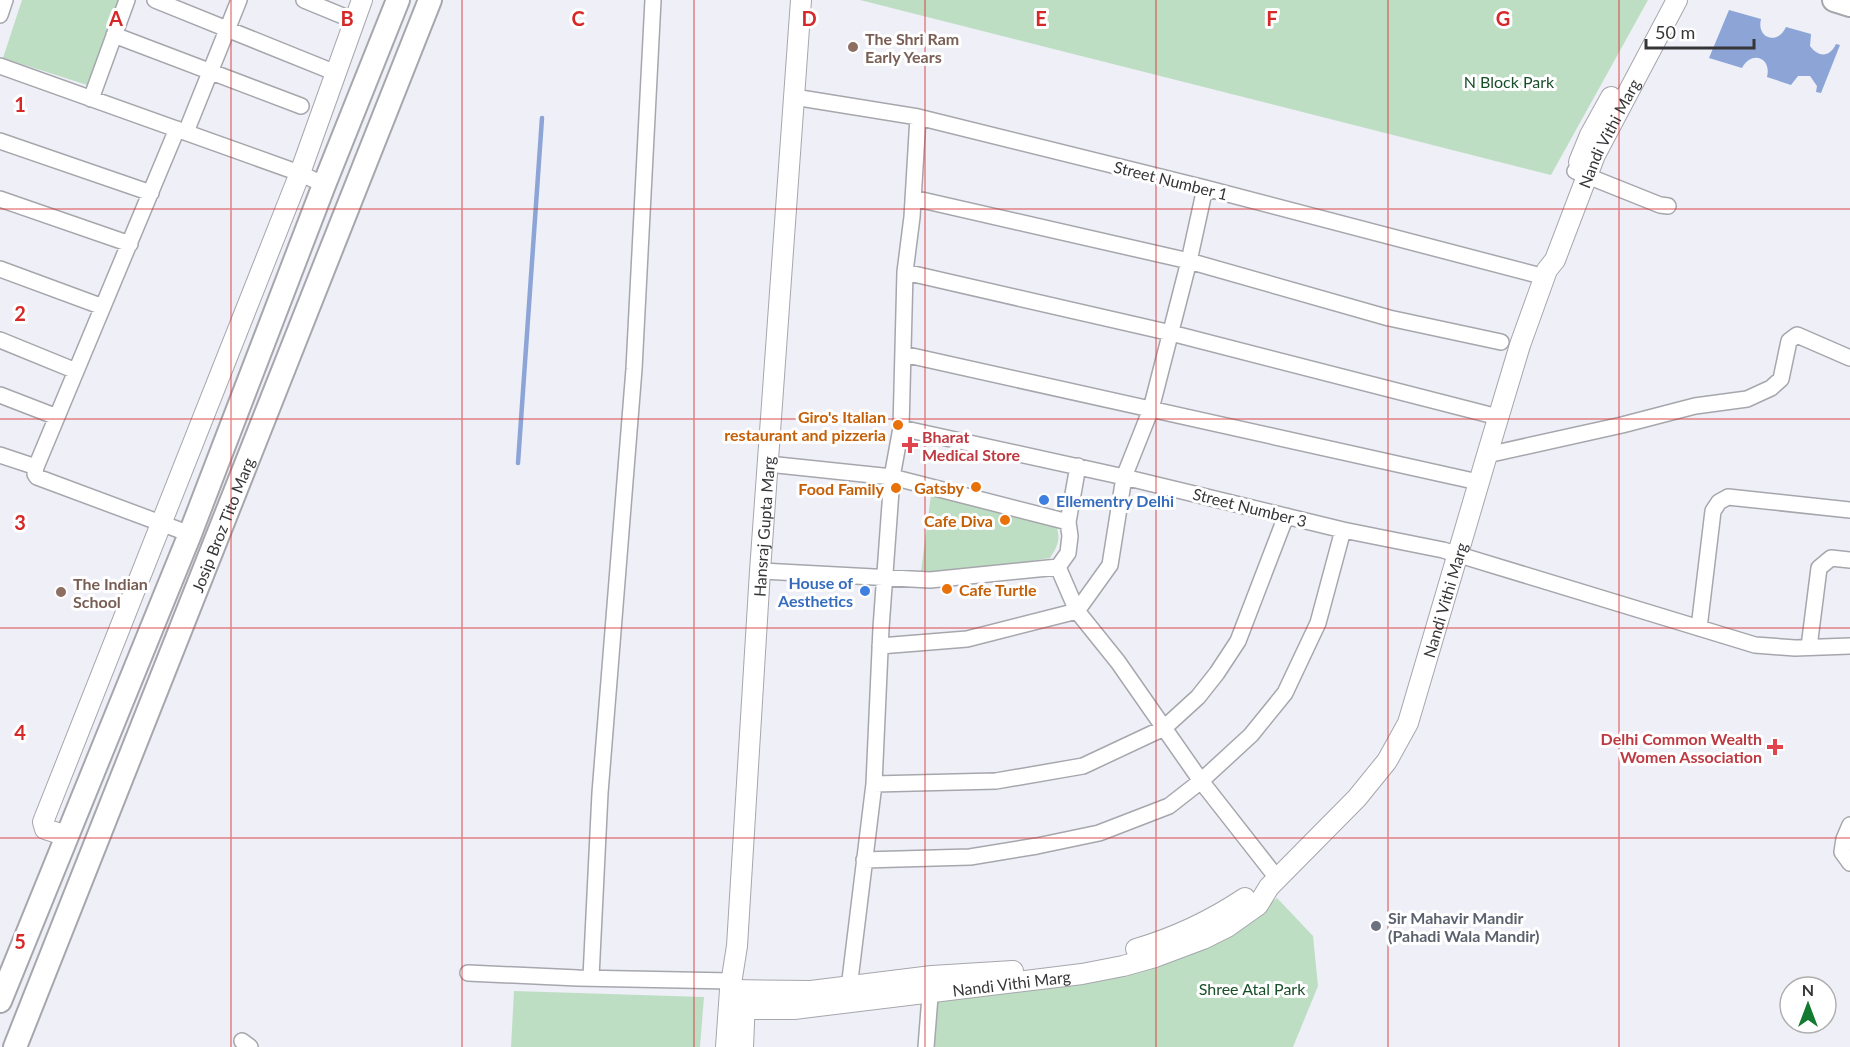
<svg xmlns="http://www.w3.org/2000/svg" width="1850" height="1047" viewBox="0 0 1850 1047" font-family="Lato,sans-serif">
<rect width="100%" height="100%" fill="#efeff7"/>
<path fill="#bddec3" d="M 22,0 L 119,0 L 87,85 L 3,58 Z
M 860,0 L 1648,0 L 1551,175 Z
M 931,495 L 1056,525 C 1061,539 1058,546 1050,558 L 920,579 Z
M 1277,898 L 1313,936 L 1318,986 L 1293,1047 L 931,1047 L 934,995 L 1228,935 Z
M 514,991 L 704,997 L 700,1047 L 511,1047 Z"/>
<path fill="#8ca5d6" d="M 1729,10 L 1761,19 C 1756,39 1778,45 1786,27 L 1811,34 L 1810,46 C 1819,58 1830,57 1836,44 L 1840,45 L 1821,93 L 1816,92 L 1817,86 L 1810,76 L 1798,76 L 1791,85 L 1767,77 C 1772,57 1751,50 1742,68 L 1709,58 Z"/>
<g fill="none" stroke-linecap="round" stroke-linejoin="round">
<path stroke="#8ca5d6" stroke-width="4.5" d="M 518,463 L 542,118"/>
<g stroke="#a6a6ad" stroke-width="18">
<path id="minor" d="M 155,0 L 336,73
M 304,0 L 355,21
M 0,15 L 5,0
M 114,35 L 301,106
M 0,66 L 302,174 L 324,185
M 794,97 L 918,117 L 1205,188 L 1545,277
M 91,99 L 127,0
M 177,129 L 36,467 L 35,474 L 37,477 L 190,534
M 186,132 L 239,0
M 0,141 L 151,193
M 1575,171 L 1660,205 L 1668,206
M 913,198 L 1189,261 L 1389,318 L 1501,342
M 0,199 L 130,244
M 0,269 L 103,307
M 905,272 L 1171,333 L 1498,417
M 0,340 L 76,371
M 903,354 L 1478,482
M 0,395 L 57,417
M 901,428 L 1124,477 L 1343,530 L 1443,550 L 1755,645 L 1795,648 L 1850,646
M 0,455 L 36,467
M 1487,455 L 1622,425 L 1695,406 L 1747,399 L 1771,388 L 1781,379 L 1789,341 L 1797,335 L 1850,358
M 768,464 L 892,477 L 1068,522
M 1058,567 L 1077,611 L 1118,662 L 1201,781 L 1277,878
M 760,571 L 930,580 L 1058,567 L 1068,553 L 1070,536 L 1068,522 L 1078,466
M 1699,628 L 1713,511 L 1719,502 L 1728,497 L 1850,510
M 880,646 L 967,639 L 1077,611 L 1110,565 L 1124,477 L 1151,409 L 1189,261 L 1205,188
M 1809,647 L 1819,568 L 1831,558 L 1850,560
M 874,784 L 996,781 L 1083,766 L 1164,728 L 1198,697 L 1217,673 L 1238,641 L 1286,516
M 1850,825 L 1844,839 L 1842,852 L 1850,863
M 864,860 L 970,857 L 1037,846 L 1099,833 L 1169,806 L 1201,781 L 1251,735 L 1285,693 L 1318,623 L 1343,530
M 468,973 L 578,978 L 731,981
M 591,977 L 600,793 L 634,369 L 653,0
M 849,988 L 874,784 L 881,628 L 892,477 L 901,428 L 905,272 L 912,217 L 918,117
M 242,1041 L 250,1047
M 926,1047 L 931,984"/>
</g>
<g stroke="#a6a6ad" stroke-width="22">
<g id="tertiary">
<path d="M 1579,162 L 1590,135 L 1611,97"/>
<path d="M 67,836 L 45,829 L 43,822 L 300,173 L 362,0"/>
<path d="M 1136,949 C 1174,938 1212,920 1245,898"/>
<path d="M 730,990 L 811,991 L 932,976 L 1013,971"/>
<path id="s1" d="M 729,1009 L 794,1009 L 1082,974 L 1123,966 L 1155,957 L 1203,939 L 1227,927 L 1258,905 L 1269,887 L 1357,798 L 1387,761 L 1408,723 L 1487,455 L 1520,345 L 1547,270 L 1555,260 L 1595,155 L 1677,0"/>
<path id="s2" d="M 726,1047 L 730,990 L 737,946 L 760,571 L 801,0"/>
<path d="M 743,1047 L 745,999"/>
</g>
</g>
<g stroke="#a6a6ad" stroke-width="26">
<g id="secondary">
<path d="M 1834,0 L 1850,5"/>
<path d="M 0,1001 L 190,534 L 324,185 L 398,0"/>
<path id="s3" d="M 15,1047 L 430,0"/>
</g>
</g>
<use href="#minor" stroke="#fff" stroke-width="15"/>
<use href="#tertiary" stroke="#fff" stroke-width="20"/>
<use href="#secondary" stroke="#fff" stroke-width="22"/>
</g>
<path fill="none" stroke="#d62828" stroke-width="1.5" stroke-opacity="0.55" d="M 231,0 L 231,1047M 462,0 L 462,1047M 694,0 L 694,1047M 925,0 L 925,1047M 1156,0 L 1156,1047M 1388,0 L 1388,1047M 1619,0 L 1619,1047M 0,209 L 1850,209M 0,419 L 1850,419M 0,628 L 1850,628M 0,838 L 1850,838"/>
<g fill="#8d6e63" stroke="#fff" stroke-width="2">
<circle cx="853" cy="47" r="6"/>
<circle cx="61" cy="592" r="6"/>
</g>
<g fill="#e8710a" stroke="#fff" stroke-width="2">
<circle cx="898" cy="425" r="6"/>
<circle cx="976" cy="487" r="6"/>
<circle cx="896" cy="488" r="6"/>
<circle cx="1005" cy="520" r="6"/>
<circle cx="947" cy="589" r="6"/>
</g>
<g fill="#e0444e" stroke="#fff" stroke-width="2">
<path d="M907 436h6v6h6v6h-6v6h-6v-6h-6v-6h6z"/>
<path d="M1772 738h6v6h6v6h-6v6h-6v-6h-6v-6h6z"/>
</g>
<g fill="#3f7fe0" stroke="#fff" stroke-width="2">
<circle cx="1044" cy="500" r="6"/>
<circle cx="865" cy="591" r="6"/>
</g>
<circle fill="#6b7280" stroke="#fff" stroke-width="2" cx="1376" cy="926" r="6"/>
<g text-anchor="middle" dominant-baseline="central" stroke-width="6" stroke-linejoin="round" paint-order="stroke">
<g font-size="16" font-weight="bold" fill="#785e54" stroke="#fff" text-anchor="start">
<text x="865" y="38">The Shri Ram<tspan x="865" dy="18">Early Years</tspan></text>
<text x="73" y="583">The Indian<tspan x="73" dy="18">School</tspan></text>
</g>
<g font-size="16" fill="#184f29" stroke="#fff">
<text x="1509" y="81">N Block Park</text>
<text x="1252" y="988">Shree Atal Park</text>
</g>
<g font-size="16" fill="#363639" stroke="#fff">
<text stroke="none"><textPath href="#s1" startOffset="1408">Nandi Vithi Marg</textPath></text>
<text transform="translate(1171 180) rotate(14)">Street Number 1</text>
<text transform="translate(1250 507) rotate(14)">Street Number 3</text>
<text stroke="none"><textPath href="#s3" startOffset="562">Josip Broz Tito Marg</textPath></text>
<text stroke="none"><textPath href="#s2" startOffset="522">Hansraj Gupta Marg</textPath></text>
<text stroke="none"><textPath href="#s1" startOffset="912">Nandi Vithi Marg</textPath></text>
<text stroke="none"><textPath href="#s1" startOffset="284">Nandi Vithi Marg</textPath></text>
</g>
<g font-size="16" font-weight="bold" fill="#c56008" stroke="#fff" text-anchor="end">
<text x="886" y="416">Giro's Italian<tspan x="886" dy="18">restaurant and pizzeria</tspan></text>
<text x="964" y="487">Gatsby</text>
<text x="884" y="488">Food Family</text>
<text x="993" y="520">Cafe Diva</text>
<text x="959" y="589" text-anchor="start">Cafe Turtle</text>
</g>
<g font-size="16" font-weight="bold" fill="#be3a42" stroke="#fff" text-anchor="start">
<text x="922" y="436">Bharat<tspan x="922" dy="18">Medical Store</tspan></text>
<text x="1762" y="738" text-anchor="end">Delhi Common Wealth<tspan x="1762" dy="18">Women Association</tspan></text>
</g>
<g font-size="16" font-weight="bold" fill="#366cbe" stroke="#fff" text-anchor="start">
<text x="1056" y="500">Ellementry Delhi</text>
<text x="853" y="582" text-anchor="end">House of<tspan x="853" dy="18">Aesthetics</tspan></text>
</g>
<g font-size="16" font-weight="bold" fill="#5b616d" stroke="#fff" text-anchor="start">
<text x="1388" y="917">Sir Mahavir Mandir<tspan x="1388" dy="18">(Pahadi Wala Mandir)</tspan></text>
</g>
</g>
<g font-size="20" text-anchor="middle" font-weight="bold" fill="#d62828" stroke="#fff" stroke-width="6" stroke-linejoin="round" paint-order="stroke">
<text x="116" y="26">A</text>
<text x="347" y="26">B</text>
<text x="578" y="26">C</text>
<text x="809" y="26">D</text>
<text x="1041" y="26">E</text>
<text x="1272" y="26">F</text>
<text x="1503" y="26">G</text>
<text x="20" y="112">1</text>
<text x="20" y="321">2</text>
<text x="20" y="530">3</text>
<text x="20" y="740">4</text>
<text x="20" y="949">5</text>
</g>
<g transform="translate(1808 1005)"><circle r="28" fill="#ffffff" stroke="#afafb0" stroke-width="1.5"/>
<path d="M0-4.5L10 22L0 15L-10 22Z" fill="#137b2f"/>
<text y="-9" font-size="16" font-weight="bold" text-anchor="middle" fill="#363639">N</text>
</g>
<path d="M1646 39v9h108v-9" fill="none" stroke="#363639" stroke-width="3"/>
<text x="1655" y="39" font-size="18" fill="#363639" stroke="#ffffff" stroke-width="4.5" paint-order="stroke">50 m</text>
</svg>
